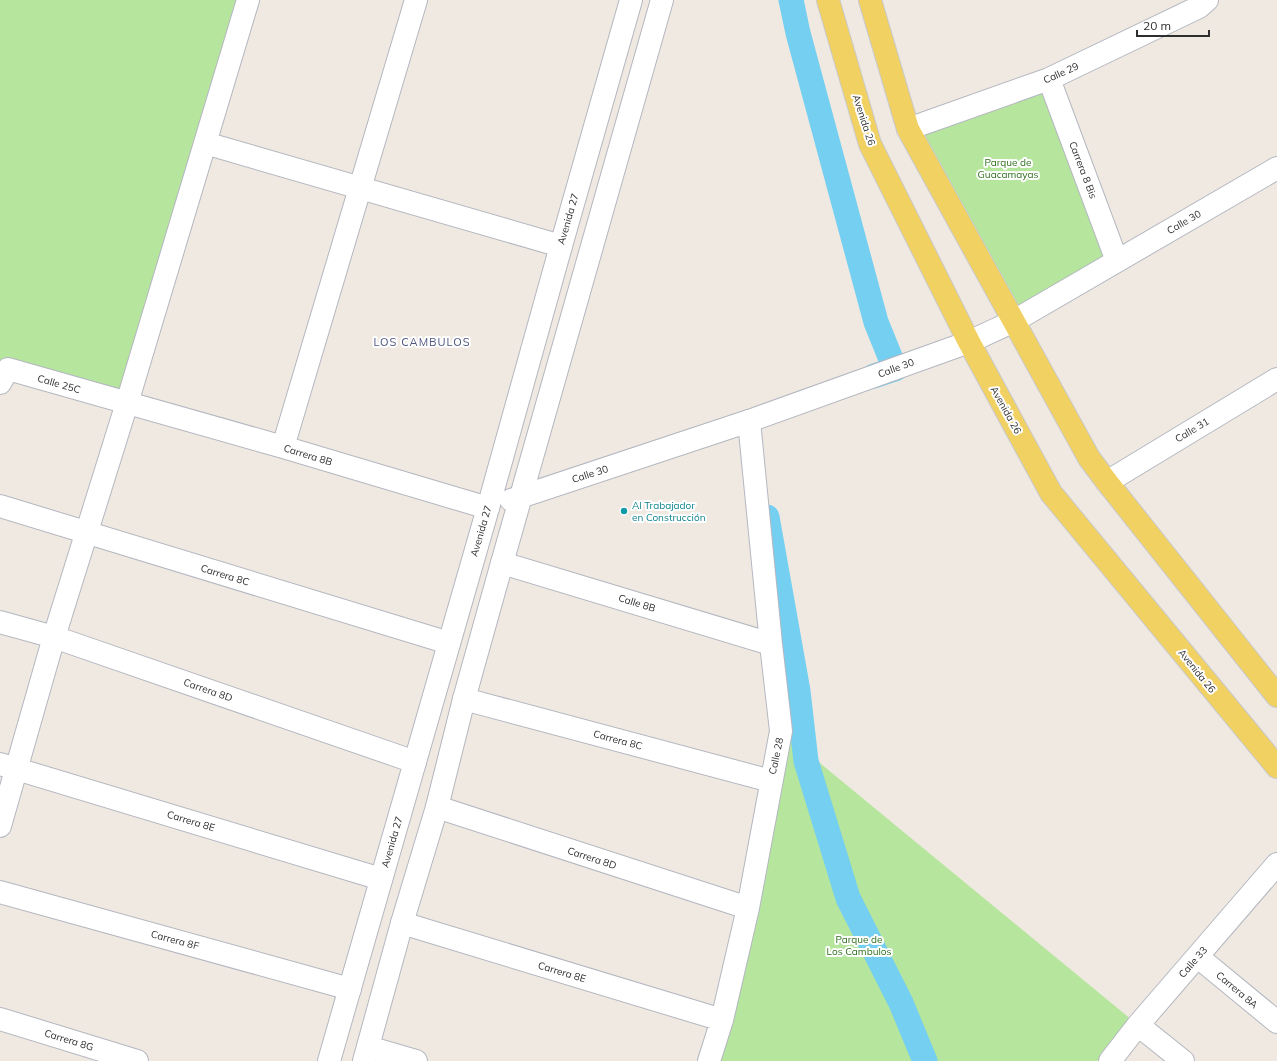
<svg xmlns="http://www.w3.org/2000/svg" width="1277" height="1061" viewBox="0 0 1277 1061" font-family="Mulish,sans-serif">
<rect width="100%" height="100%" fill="#efe9e1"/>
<path fill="#b6e59e" d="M 0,0 L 248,0 L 127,403 L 0,366 Z
M 1049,79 L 1117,261 L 1014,321 L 908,129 Z
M 781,731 L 1138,1025 L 1108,1061 L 710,1061 Z"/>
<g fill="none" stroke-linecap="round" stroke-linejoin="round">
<path stroke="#75cff0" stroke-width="25" d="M 791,0 L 798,33 L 876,322 L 895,369 L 874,376
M 767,517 L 798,691 L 806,761 L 848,898 L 901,1003 L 925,1061"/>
<g stroke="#b4b7c1" stroke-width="24">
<path id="street" d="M 1049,79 L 1117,261
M 908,129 L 1049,79 L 1199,7 L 1207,0
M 205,143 L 561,246
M 1014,321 L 1277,168
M 0,383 L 8,369 L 283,447 L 488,508
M 283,447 L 416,0
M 1107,482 L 1277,379
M 0,506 L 449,643
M 502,563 L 771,644
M 0,622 L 54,637 L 415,762
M 464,699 L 771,781
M 0,764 L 381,879
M 437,807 L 748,908
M 0,826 L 54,637 L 127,403 L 248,0
M 0,892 L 350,989
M 402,923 L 722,1020
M 1198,957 L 1277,1022
M 0,1019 L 137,1061
M 1138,1025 L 1183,1061
M 368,1047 L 416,1061
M 709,1061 L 722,1020 L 748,908 L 781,731 L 771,644 L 749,421
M 1110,1061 L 1138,1025 L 1277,864"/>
</g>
<g stroke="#b4b7c1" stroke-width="24">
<path id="secondary" d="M 511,500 L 749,421 L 969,342 L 1014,321
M 329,1061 L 488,508 L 561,246 L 631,0
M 364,1061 L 402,923 L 437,807 L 464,699 L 502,563 L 662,0"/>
</g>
<g stroke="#c9c9c9" stroke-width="24">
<path id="primary" d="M 828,0 L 870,144 L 969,342 L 1051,493 L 1277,767
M 870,0 L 908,129 L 1089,458 L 1107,482 L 1277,696"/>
</g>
<use href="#street" stroke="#fff" stroke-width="22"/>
<use href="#secondary" stroke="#fff" stroke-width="22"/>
<use href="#primary" stroke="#f2d163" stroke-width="22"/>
</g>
<circle fill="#0f9aa8" stroke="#fff" stroke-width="1.5" cx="624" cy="511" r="4"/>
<g text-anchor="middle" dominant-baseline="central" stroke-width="4" stroke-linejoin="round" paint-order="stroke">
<g font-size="10" fill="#2e2e2e" stroke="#fff">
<text transform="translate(1061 73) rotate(-24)">Calle 29</text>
<text transform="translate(864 120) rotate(72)">Avenida 26</text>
<text transform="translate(1083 170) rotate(69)">Carrera 8 Bis</text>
<text transform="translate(568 219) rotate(-74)">Avenida 27</text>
<text transform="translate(1184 222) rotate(-30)">Calle 30</text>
<text transform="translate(896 368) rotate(-20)">Calle 30</text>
<text transform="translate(59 384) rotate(16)">Calle 25C</text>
<text transform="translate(1006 410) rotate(61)">Avenida 26</text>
<text transform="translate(1192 430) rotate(-31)">Calle 31</text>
<text transform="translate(308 455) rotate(17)">Carrera 8B</text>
<text transform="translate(590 474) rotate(-18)">Calle 30</text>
<text transform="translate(481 531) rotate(-74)">Avenida 27</text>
<text transform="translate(225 575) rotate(17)">Carrera 8C</text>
<text transform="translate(637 603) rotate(17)">Calle 8B</text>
<text transform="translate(1197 671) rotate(51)">Avenida 26</text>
<text transform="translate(208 690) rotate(19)">Carrera 8D</text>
<text transform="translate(618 740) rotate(15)">Carrera 8C</text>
<text transform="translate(776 756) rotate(-78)">Calle 28</text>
<text transform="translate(191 821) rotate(17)">Carrera 8E</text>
<text transform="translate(392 842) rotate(-74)">Avenida 27</text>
<text transform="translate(592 858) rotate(18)">Carrera 8D</text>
<text transform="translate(175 940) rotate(15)">Carrera 8F</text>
<text transform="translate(1193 962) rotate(-49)">Calle 33</text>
<text transform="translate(562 972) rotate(17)">Carrera 8E</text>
<text transform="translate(1237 990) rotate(40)">Carrera 8A</text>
<text transform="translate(69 1040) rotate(17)">Carrera 8G</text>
</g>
<g font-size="10" fill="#2c6e1b" stroke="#fff">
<text x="1008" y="162">Parque de<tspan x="1008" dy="12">Guacamayas</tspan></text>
<text x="859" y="939">Parque de<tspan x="859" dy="12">Los Cambulos</tspan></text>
</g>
<g font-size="10" fill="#0d838f" stroke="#fff" text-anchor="start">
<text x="632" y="505">Al Trabajador<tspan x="632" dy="12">en Construcción</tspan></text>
</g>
<g font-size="11" letter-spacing="1" fill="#4d5680" stroke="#fff">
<text x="422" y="342">LOS CAMBULOS</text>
</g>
</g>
<path d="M1137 30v6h72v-6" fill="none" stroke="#2e2e2e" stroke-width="2"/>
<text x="1143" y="30" font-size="12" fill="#2e2e2e" stroke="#ffffff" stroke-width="3" paint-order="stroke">20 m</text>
</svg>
